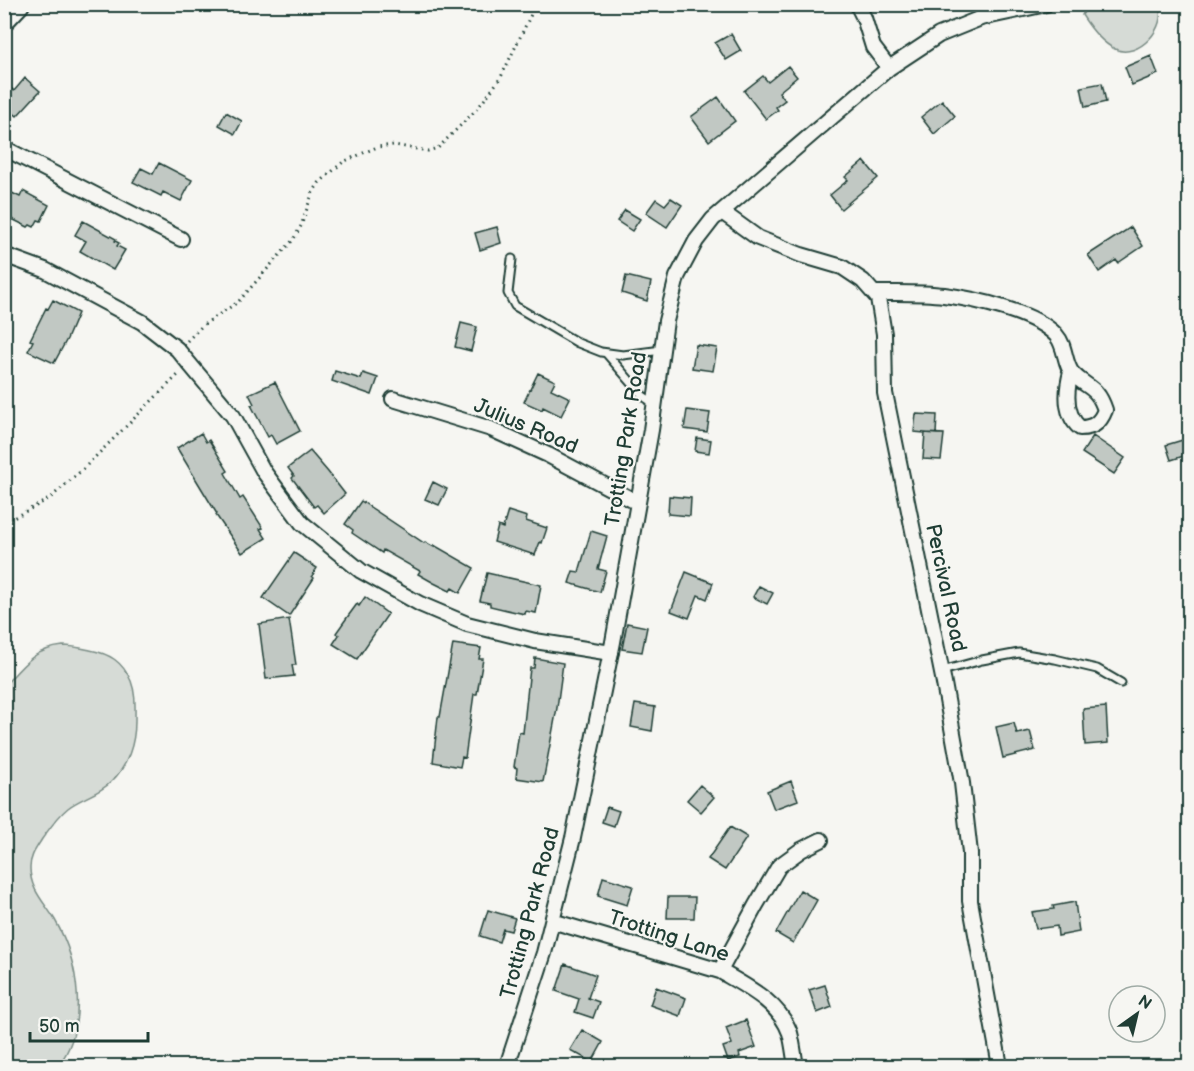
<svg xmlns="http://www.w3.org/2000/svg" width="1194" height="1071" viewBox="0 0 1194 1071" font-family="'Balsamiq Sans',sans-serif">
<rect width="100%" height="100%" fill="#f6f6f2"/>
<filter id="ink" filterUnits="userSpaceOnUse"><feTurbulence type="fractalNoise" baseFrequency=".0167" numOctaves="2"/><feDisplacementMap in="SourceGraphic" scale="12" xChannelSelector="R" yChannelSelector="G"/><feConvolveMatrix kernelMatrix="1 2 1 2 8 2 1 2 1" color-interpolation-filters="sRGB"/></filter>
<g filter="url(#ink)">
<path fill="#d6dbd6" stroke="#7a8c85" stroke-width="1.5" d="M 1132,5 L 1158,5 C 1169,26 1138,60 1115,49 C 1102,43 1089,26 1082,15 L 1085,10 Z
M 63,646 C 73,646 81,648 90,650 C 110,654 122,661 131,681 C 136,694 135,707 135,721 C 135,743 128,766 111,782 C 99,794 81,798 68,808 C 57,817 50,828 42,839 C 36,849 30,856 30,868 C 30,890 45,903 55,920 C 79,962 89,1026 58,1066 L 5,1066 L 5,685 C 23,665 34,649 63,646 Z"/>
<path fill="#c1c8c3" stroke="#1f3d34" stroke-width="1.5" d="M 731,34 L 741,51 L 726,60 L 715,43 Z
M 1151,56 L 1158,74 L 1132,85 L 1125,67 Z
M 788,66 L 797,77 L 779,92 L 785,100 L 776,107 L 778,110 L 766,119 L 744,91 L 763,76 L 768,82 Z
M 25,78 L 40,91 L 17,116 L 4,105 L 4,95 L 11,88 L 14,91 Z
M 1102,83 L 1106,102 L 1085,107 L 1081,87 Z
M 718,97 L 735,121 L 709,141 L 691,117 Z
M 942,100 L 955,116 L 934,134 L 921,117 Z
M 226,112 L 242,121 L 235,134 L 219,125 Z
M 864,161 L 878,178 L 841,209 L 830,195 L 848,180 L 845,177 Z
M 159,163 L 192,180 L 181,201 L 163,192 L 161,196 L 133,182 L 141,168 L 153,174 Z
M 8,191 L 20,197 L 23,191 L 49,205 L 41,221 L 38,220 L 34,227 L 30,225 L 28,227 L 4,215 L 4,198 Z
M 671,198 L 682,205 L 667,227 L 646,213 L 656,199 L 665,205 Z
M 625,210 L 640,219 L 632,231 L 617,221 Z
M 83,221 L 116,239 L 115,241 L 119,243 L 117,246 L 125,250 L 113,270 L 80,251 L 86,241 L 75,235 Z
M 497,227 L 501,243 L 480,250 L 475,233 Z
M 1131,227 L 1143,246 L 1118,263 L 1116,260 L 1099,272 L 1088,255 Z
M 626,276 L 651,282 L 647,301 L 622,293 Z
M 53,300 L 78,313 L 67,339 L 54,363 L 28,351 L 33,341 L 30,340 L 46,308 L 48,309 Z
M 461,323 L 477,327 L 471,351 L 455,347 Z
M 696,345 L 717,348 L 713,371 L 692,368 Z
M 335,371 L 361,379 L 363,373 L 378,378 L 372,395 L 332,381 Z
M 538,373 L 555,381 L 551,389 L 570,398 L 561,416 L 543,407 L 542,410 L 524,402 Z
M 275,382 L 300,431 L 276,444 L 271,435 L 268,437 L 251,405 L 254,404 L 249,394 Z
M 687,410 L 710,413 L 707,432 L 684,429 Z
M 916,414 L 937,415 L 936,434 L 914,432 Z
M 201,433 L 206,442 L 209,440 L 228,471 L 225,473 L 240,499 L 243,497 L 263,528 L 260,529 L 266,538 L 242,553 L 216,515 L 217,514 L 177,448 Z
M 925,433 L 944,434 L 941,460 L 923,459 Z
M 1093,436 L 1125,458 L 1114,474 L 1082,453 Z
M 697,438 L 711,440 L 709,453 L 695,451 Z
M 1186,439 L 1190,454 L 1171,460 L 1166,445 Z
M 310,451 L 328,472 L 345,494 L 324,513 L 317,505 L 314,507 L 292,478 L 294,476 L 288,468 Z
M 433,482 L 447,489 L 439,505 L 425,499 Z
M 669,496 L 691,498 L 690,516 L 668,514 Z
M 361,501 L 424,543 L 425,542 L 434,547 L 434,545 L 474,568 L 460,593 L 452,588 L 450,591 L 434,583 L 418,574 L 420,571 L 383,550 L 382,553 L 352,533 L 353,530 L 345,524 Z
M 508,511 L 527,517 L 526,521 L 547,528 L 542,543 L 540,542 L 535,555 L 494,542 L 498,526 L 503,528 Z
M 591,531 L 607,536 L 598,569 L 606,571 L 600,592 L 569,583 L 573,571 L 579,572 Z
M 294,553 L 317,568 L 312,576 L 314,578 L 289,616 L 263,598 Z
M 686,572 L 713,583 L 707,599 L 698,595 L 689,618 L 671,611 Z
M 487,573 L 541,585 L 536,613 L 526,611 L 525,614 L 507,610 L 490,606 L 490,603 L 480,601 Z
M 759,586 L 773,593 L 767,604 L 753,597 Z
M 365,597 L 388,614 L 357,659 L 333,644 L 339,635 L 336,633 L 346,619 L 357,604 L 359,606 Z
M 289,619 L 296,665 L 292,665 L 294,676 L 266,679 L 259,624 Z
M 627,623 L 647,627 L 642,652 L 622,649 Z
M 453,644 L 481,648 L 479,659 L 483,659 L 477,694 L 474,694 L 465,758 L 462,757 L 460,767 L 433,762 L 438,717 L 440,717 Z
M 535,658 L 563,663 L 557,708 L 543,782 L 516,778 L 517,768 L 514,767 L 519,732 L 523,733 L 530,668 L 534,668 Z
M 635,704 L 655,707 L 652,731 L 631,727 Z
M 1106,707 L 1108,743 L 1085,745 L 1083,709 Z
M 1014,723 L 1017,734 L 1030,731 L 1035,750 L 1003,758 L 996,727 Z
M 791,781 L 798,800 L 774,809 L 767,791 Z
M 700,785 L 714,797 L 701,812 L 687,800 Z
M 607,807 L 619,811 L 614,826 L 602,822 Z
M 730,827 L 747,837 L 725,870 L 708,859 Z
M 603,877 L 633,886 L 627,905 L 598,896 Z
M 800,890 L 817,900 L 793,943 L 776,933 Z
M 668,897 L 695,897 L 694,918 L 667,918 Z
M 1075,902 L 1079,932 L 1058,936 L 1057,926 L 1036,929 L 1032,912 L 1054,909 L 1053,906 Z
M 488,910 L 515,918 L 511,931 L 503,929 L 499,942 L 480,936 Z
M 565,964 L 596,975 L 588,998 L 599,1002 L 593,1018 L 575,1012 L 579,999 L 556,991 Z
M 825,985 L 832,1007 L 817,1013 L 809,990 Z
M 656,987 L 686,998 L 680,1016 L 650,1005 Z
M 746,1020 L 756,1047 L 739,1053 L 740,1057 L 728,1061 L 723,1047 L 732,1044 L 726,1028 Z
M 582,1030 L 603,1042 L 592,1062 L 570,1050 Z"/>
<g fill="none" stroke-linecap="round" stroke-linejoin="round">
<g stroke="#1f3d34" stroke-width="11">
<path id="service" d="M 512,259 L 508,293 L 515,306 L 578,343 L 601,352 L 623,355 L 662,350
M 606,353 L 643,396 L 655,404
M 942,671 L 982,660 L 1019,653 L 1055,659 L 1097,669 L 1121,683"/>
</g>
<g stroke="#1f3d34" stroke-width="18">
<path id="minor" d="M 857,4 L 864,18 L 873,47 L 889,68
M 4,148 L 181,239
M 722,212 L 758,238 L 801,255 L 842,267 L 863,281 L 878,298 L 884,334 L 885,393 L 943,678 L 962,783 L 970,853 L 970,901 L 1000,1066
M 4,255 L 45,270 L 142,322 L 177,349 L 233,416 L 264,472 L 302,523 L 361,571 L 420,604 L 467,624 L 535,641 L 611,653
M 874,293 C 897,293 921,292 944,295 C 975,299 1034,312 1056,335 C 1066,346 1064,363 1072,373 C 1087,389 1097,385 1105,410 C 1100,423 1093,428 1080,428 C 1064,414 1066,391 1071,372
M 393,399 L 491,429 L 548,455 L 638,503
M 552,921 L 720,971 C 747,987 779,1002 790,1033 C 793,1044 794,1056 796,1066
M 720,971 L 756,905 L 779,866 L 801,850 L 821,840
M 507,1066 L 544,953 L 573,838 L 613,642 L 651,430 L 666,321 L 677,277 L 696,241 L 713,219 L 889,68 L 939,35 L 981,18 L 1046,4"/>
</g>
<g stroke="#1f3d34" stroke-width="24">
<path id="secondary" d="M 4,20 L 19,4"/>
</g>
<path stroke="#1f3d34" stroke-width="3" stroke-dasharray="1.5 4.5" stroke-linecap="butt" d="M 187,341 L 203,325 L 238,302 L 293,240 L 301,226 L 312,194 L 319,183 L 343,162 L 377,147 L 394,145 L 428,151 L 438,148 L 477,109 L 491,91 L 501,77 L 536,4
M 4,523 L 49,499 L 82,470 L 180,373"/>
<use href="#service" stroke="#f6f6f2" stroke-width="7"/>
<use href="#minor" stroke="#f6f6f2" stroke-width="14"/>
<use href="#secondary" stroke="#f6f6f2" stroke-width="20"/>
</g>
</g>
<g text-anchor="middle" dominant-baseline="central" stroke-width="4.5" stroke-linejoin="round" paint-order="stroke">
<g font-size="21" fill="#1f3d34" stroke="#f6f6f2">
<text transform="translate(526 426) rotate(23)">Julius Road</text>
<text transform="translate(626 439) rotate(-81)">Trotting Park Road</text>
<text transform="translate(946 588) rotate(78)">Percival Road</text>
<text transform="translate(530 913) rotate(-75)">Trotting Park Road</text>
<text transform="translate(669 936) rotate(18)">Trotting Lane</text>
</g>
</g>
<rect width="1194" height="1071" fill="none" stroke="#f6f6f2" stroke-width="24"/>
<rect x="12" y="12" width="1170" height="1047" fill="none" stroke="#1f3d34" stroke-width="2" filter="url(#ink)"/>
<g transform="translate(1137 1014) rotate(34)"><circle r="28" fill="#f6f6f2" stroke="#a0aca6" stroke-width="1.5"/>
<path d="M0-4.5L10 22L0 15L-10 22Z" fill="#1f3d34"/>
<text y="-9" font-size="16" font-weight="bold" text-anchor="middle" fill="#1f3d34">N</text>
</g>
<path d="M30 1032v9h118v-9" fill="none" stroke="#1f3d34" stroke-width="3"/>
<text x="39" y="1032" font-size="18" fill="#1f3d34" stroke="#f6f6f2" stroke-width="4.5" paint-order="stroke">50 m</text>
</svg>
